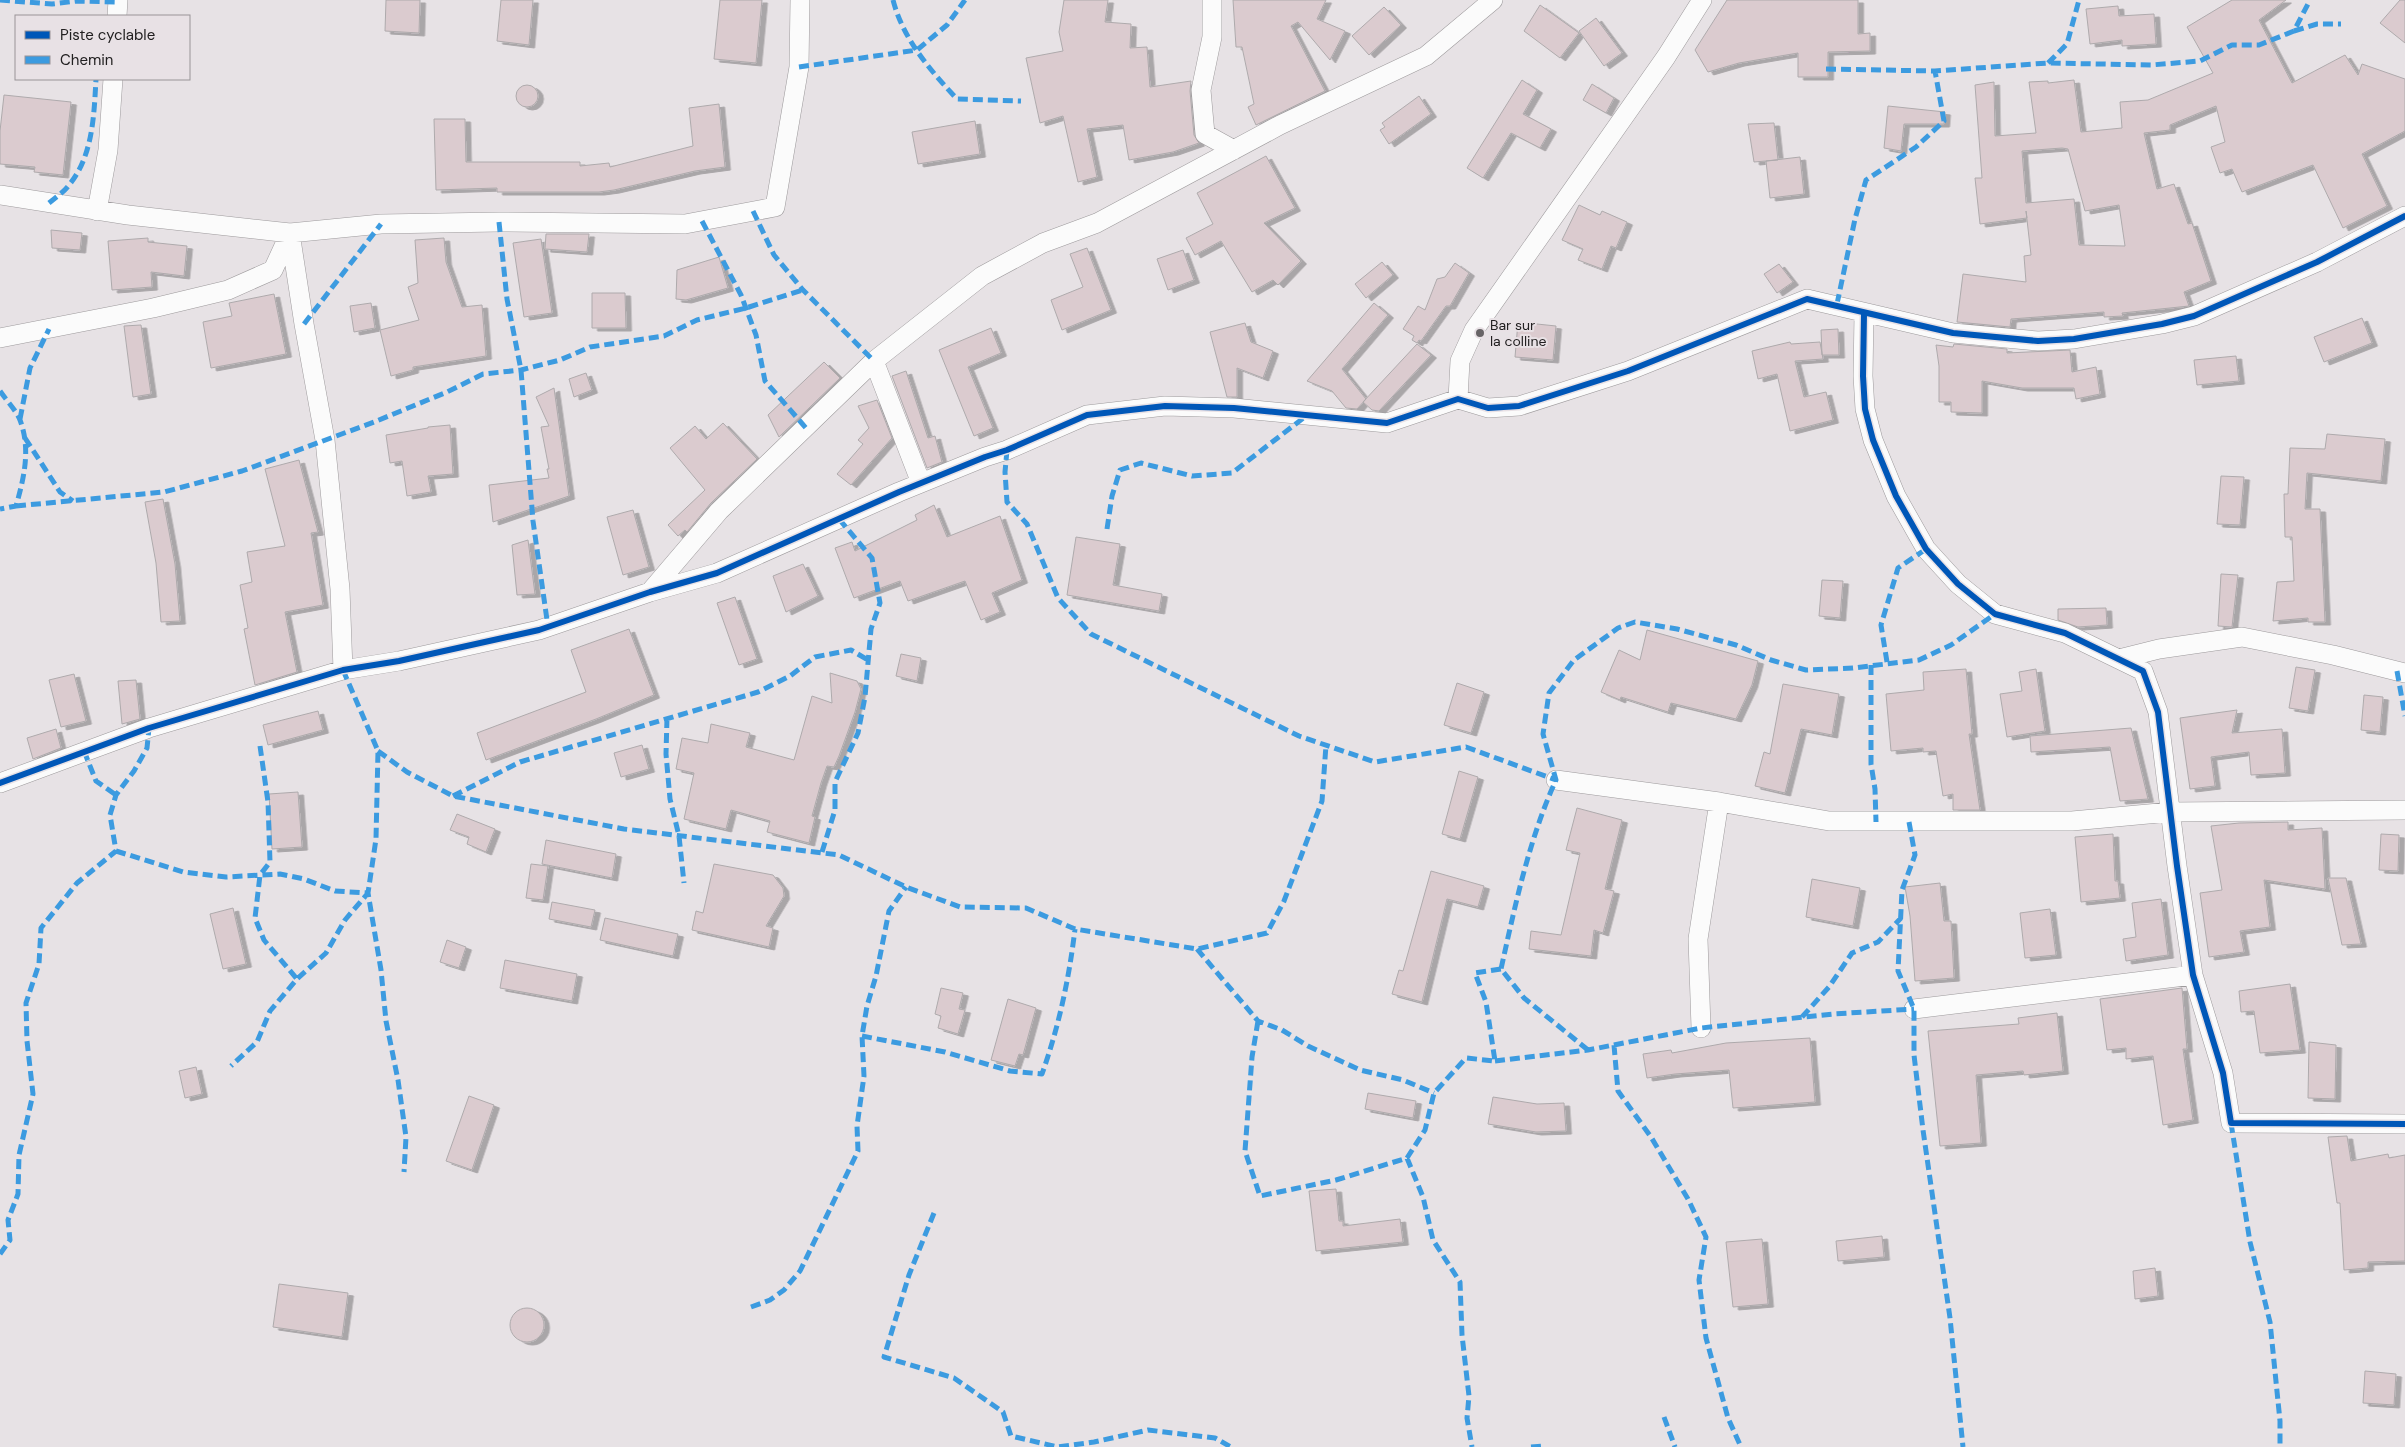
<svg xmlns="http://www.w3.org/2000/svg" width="2405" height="1447" viewBox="0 0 2405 1447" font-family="'DM Sans',sans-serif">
<defs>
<filter id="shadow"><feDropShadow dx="5.5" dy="3" stdDeviation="0" flood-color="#0004"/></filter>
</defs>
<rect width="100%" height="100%" fill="#e7e2e5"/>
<path fill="#dbcbcf" stroke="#aeaaac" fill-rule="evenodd" filter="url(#shadow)" d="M 386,0 L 420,0 L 419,33 L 385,31 Z
M 501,0 L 533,0 L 529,45 L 497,41 Z
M 720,0 L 762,0 L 756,63 L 714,59 Z
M 1064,0 L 1108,0 L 1105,22 L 1131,24 L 1130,48 L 1147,47 L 1150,87 L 1191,81 L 1190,91 L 1194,135 L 1199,143 L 1173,152 L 1129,160 L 1123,125 L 1087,129 L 1097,177 L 1078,182 L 1063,116 L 1040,123 L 1026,58 L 1063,51 L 1059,32 Z
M 1233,0 L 1326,0 L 1317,19 L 1345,31 L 1330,60 L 1298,22 L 1291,26 L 1325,91 L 1256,125 L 1248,107 L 1254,104 L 1242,47 L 1236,47 Z
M 1727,0 L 1858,0 L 1858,34 L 1870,33 L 1870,51 L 1828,52 L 1828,77 L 1798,77 L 1798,53 L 1739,63 L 1708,72 L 1695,50 Z
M 2232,0 L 2286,0 L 2259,20 L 2292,83 L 2345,55 L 2358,75 L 2362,64 L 2405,79 L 2405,131 L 2362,154 L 2387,206 L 2343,228 L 2313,165 L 2242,192 L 2232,169 L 2220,173 L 2211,147 L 2225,142 L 2216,106 L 2170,125 L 2170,130 L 2144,133 L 2157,189 L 2174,184 L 2188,224 L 2192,223 L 2211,281 L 2184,292 L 2189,306 L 2122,313 L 2123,316 L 2104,317 L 2104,312 L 2011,319 L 2010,327 L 1957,322 L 1963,274 L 2026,282 L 2024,256 L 2031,255 L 2026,211 L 2027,218 L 1980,224 L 1975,178 L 1982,178 L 1975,85 L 1994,82 L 1995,136 L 2036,133 L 2029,82 L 2048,81 L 2048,83 L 2074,80 L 2081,132 L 2122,128 L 2120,102 L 2148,100 L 2213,73 L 2187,27 ZM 2062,148 L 2068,149 L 2085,211 L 2119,205 L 2125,246 L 2079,245 L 2074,199 L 2026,203 L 2022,151 Z
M 2400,0 L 2405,0 L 2405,43 L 2380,23 Z
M 1540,5 L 1579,33 L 1560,58 L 1524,31 Z
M 2118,6 L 2119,16 L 2154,14 L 2156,44 L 2122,46 L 2122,40 L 2090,44 L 2086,9 Z
M 1384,7 L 1401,25 L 1369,55 L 1352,36 Z
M 1596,18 L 1622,53 L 1604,66 L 1579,31 Z
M 1522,80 L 1537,90 L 1523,114 L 1551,129 L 1540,148 L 1511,133 L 1483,178 L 1467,168 Z
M 1592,84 L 1614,98 L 1606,113 L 1583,100 Z
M516 96a11 11 0 1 1 22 0a11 11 0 1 1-22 0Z
M 4,95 L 71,102 L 63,175 L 34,172 L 35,167 L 0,164 L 0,131 Z
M 1419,96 L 1431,114 L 1389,144 L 1380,130 L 1385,127 L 1382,123 Z
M 719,104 L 725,167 L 695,171 L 614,190 L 599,192 L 497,192 L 497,188 L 436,190 L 434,119 L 465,119 L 466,162 L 580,162 L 580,166 L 609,163 L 610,167 L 693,146 L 689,108 Z
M 1888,106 L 1945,112 L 1944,124 L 1904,124 L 1901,151 L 1884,148 Z
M 975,121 L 980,154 L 918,164 L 912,132 Z
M 1774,123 L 1778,160 L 1754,162 L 1748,124 Z
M 1266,156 L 1295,208 L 1264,223 L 1301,261 L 1278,285 L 1273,280 L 1252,292 L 1221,241 L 1195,255 L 1186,238 L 1213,224 L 1197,193 Z
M 1800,157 L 1804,194 L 1770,198 L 1766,161 Z
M 1579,205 L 1600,215 L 1602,211 L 1627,222 L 1616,248 L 1611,246 L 1602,269 L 1578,260 L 1583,249 L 1562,240 Z
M 51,230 L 82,233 L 80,250 L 52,248 Z
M 546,234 L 589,234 L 587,252 L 545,249 Z
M 148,238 L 148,242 L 187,246 L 184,276 L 151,272 L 152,287 L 112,290 L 108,241 Z
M 444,238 L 446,262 L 462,307 L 482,305 L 486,356 L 413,367 L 413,370 L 391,376 L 380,330 L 419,320 L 408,287 L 418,283 L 415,240 Z
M 541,239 L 552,313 L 524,317 L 513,243 Z
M 1087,248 L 1111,310 L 1062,330 L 1051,300 L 1083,287 L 1070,254 Z
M 1183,250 L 1194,280 L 1168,290 L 1157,259 Z
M 719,257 L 728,288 L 686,300 L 676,299 L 677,270 Z
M 1382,262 L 1393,275 L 1366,298 L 1355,284 Z
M 1455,263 L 1469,273 L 1450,306 L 1446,306 L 1421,341 L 1419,340 L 1417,343 L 1412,340 L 1414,336 L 1403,329 L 1418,306 L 1425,310 L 1437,279 L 1445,277 Z
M 1779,264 L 1793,282 L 1777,293 L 1764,274 Z
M 592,293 L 625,293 L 626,328 L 592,328 Z
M 274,294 L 286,354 L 211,368 L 203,322 L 232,316 L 229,303 Z
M 371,303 L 375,328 L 354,332 L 350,306 Z
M 1374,303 L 1388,315 L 1342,369 L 1366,399 L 1357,409 L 1346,408 L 1332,391 L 1307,381 Z
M 2362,318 L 2372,343 L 2324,362 L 2314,337 Z
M 1518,322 L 1556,326 L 1553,360 L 1515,357 Z
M 1245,323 L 1251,342 L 1273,351 L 1263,378 L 1237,368 L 1237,397 L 1227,397 L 1210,332 Z
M 141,325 L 151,394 L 133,397 L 124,326 Z
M 991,328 L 1001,353 L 968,367 L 993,428 L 974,436 L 939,350 Z
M 1838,329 L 1839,355 L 1822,355 L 1821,330 Z
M 1790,342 L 1791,344 L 1820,342 L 1823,359 L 1795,361 L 1804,397 L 1826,392 L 1833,420 L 1790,431 L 1777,374 L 1758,379 L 1752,351 Z
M 1417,344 L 1431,355 L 1379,411 L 1372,410 L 1363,402 Z
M 1954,344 L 2007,349 L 2007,353 L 2070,350 L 2072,372 L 2096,367 L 2100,394 L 2076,399 L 2074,388 L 2022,388 L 1982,381 L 1982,413 L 1951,412 L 1951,402 L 1939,402 L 1939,366 L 1936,345 L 1953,347 Z
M 2236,356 L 2239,381 L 2197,385 L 2194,360 Z
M 824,362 L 840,378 L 779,437 L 768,415 Z
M 906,371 L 928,438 L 935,436 L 942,462 L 927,468 L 892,376 Z
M 586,373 L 592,390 L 574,397 L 569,379 Z
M 554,388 L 569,496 L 493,522 L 489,485 L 549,478 L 547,469 L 549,469 L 541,427 L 549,426 L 536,397 Z
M 877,400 L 892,438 L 851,485 L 837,474 L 863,444 L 858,440 L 869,428 L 858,406 Z
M 723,423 L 757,459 L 711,503 L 687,532 L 685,530 L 678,536 L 668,525 L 705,490 L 670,448 L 695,426 L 706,439 Z
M 450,425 L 453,474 L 428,476 L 431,492 L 407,496 L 402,461 L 390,463 L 386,435 L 428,428 L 428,427 Z
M 2327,434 L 2385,439 L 2381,481 L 2307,473 L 2305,509 L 2320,509 L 2325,622 L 2308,622 L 2308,618 L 2273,621 L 2277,582 L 2294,581 L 2292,537 L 2285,537 L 2284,494 L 2288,494 L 2290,448 L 2325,449 Z
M 299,460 L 318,532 L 311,533 L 323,605 L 285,612 L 297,672 L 255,685 L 244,629 L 248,628 L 240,585 L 252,582 L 247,552 L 285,546 L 265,469 Z
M 2221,476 L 2244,477 L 2240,525 L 2217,524 Z
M 163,499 L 175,564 L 180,621 L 161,622 L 156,563 L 145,502 Z
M 934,505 L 947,537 L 1000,516 L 1022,580 L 992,593 L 1000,612 L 981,620 L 965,581 L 908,601 L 900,581 L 854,598 L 835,548 L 852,542 L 855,551 L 917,520 L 915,515 Z
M 633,510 L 649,567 L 623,575 L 607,517 Z
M 1076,537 L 1120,544 L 1113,585 L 1162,594 L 1159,611 L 1067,595 Z
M 528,540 L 535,594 L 517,595 L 512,545 Z
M 803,564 L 818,596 L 786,612 L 773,576 Z
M 2221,574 L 2238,575 L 2232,627 L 2218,626 Z
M 1822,580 L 1843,581 L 1840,618 L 1819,616 Z
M 735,597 L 757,659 L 739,665 L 717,603 Z
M 2106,608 L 2107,625 L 2078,627 L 2058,620 L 2058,609 Z
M 629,629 L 654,695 L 596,719 L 486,760 L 477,733 L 586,692 L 571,650 Z
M 1647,630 L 1758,661 L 1752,685 L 1736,719 L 1671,703 L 1668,712 L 1621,697 L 1620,700 L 1601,692 L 1619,650 L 1640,660 Z
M 901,654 L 921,658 L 917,681 L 896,676 Z
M 2296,667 L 2315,670 L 2308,711 L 2289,708 Z
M 1966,669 L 1972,734 L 1969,734 L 1980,810 L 1953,810 L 1953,794 L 1943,796 L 1936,751 L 1923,752 L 1923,748 L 1891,751 L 1886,694 L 1924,690 L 1923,672 Z
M 2036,669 L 2045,731 L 2007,737 L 2000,694 L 2022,691 L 2019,672 Z
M 830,673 L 857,681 L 861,689 L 855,712 L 839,756 L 834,767 L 827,766 L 821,783 L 812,816 L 815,817 L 809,843 L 767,832 L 770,821 L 731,810 L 726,829 L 684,819 L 694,773 L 676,769 L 682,738 L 708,743 L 711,724 L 750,733 L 746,747 L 794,760 L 812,696 L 832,703 Z
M 74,674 L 86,721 L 61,727 L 49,680 Z
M 136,680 L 140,719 L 122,724 L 118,681 Z
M 1457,683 L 1484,692 L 1471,733 L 1444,725 Z
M 1783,684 L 1839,694 L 1832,735 L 1801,729 L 1785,793 L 1755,786 L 1764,752 L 1770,754 Z
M 2364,695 L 2383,697 L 2380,732 L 2361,730 Z
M 2237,710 L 2232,733 L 2282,729 L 2285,773 L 2251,775 L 2249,752 L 2211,757 L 2215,786 L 2190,789 L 2180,718 Z
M 318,711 L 323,730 L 268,745 L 263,725 Z
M 2131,728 L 2148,799 L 2120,801 L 2110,747 L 2031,752 L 2030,736 Z
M 56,729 L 61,748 L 33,759 L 27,738 Z
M 642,745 L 649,769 L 621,777 L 614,753 Z
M 1459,771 L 1478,777 L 1460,839 L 1442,834 Z
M 298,792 L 302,847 L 272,849 L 269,794 Z
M 1577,808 L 1622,820 L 1605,889 L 1614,891 L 1603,933 L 1594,930 L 1591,956 L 1529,949 L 1531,931 L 1561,935 L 1580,853 L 1566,850 Z
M 457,814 L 495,829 L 486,852 L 467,844 L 469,837 L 450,830 Z
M 2288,822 L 2288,830 L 2322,828 L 2325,889 L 2264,880 L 2270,927 L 2240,931 L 2244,952 L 2209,957 L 2200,893 L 2222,890 L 2211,826 L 2239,823 Z
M 2113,834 L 2115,881 L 2118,881 L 2120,898 L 2081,902 L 2075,837 Z
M 2381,834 L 2399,835 L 2398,871 L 2379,870 Z
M 546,840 L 616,854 L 612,878 L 542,864 Z
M 531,864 L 548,866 L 543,900 L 526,898 Z
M 714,864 L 773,875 L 783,888 L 784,896 L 766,926 L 773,928 L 769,947 L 692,930 L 696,911 L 703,913 Z
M 1431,871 L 1484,886 L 1478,907 L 1447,899 L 1422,1002 L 1392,994 L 1399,970 L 1403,971 Z
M 2328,878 L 2346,878 L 2361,944 L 2342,945 Z
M 1812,879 L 1860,888 L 1853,926 L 1806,917 Z
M 1940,883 L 1944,921 L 1951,921 L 1954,978 L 1915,981 L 1910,916 L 1905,887 Z
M 2161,899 L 2168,955 L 2126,961 L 2123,939 L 2136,937 L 2132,903 Z
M 552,902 L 595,910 L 591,927 L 549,919 Z
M 233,908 L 246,964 L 223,969 L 210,914 Z
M 2050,909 L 2056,955 L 2025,958 L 2020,913 Z
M 605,918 L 678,934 L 673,956 L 600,940 Z
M 447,940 L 466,947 L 459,968 L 440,962 Z
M 505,960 L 577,974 L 572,1001 L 500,988 Z
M 2290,984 L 2300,1050 L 2260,1053 L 2254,1011 L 2241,1012 L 2239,991 Z
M 941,988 L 963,993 L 959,1009 L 965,1010 L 958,1034 L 938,1028 L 941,1016 L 935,1014 Z
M 2182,988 L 2187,1049 L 2183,1049 L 2193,1120 L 2163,1125 L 2153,1056 L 2126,1059 L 2126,1048 L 2107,1050 L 2100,999 Z
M 1008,999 L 1036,1008 L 1023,1055 L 1019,1054 L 1015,1066 L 991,1060 Z
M 2057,1013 L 2063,1071 L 2024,1075 L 2023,1071 L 1976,1075 L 1981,1143 L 1940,1146 L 1928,1031 L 2019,1024 L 2018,1018 Z
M 1810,1038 L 1815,1102 L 1733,1108 L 1729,1070 L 1675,1074 L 1647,1078 L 1643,1054 L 1671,1050 L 1672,1053 L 1726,1043 Z
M 2309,1042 L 2336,1045 L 2335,1099 L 2308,1098 Z
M 196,1067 L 202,1094 L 185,1098 L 179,1071 Z
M 1368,1093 L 1416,1101 L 1413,1118 L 1365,1109 Z
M 469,1096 L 494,1105 L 472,1170 L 446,1161 Z
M 1493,1097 L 1537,1104 L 1564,1103 L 1566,1131 L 1536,1132 L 1488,1124 Z
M 2347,1136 L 2351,1161 L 2388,1154 L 2389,1158 L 2405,1155 L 2405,1261 L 2368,1262 L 2368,1268 L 2344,1270 L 2340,1203 L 2337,1203 L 2328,1137 Z
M 1336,1189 L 1339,1221 L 1343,1221 L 1343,1226 L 1400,1219 L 1403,1242 L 1316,1251 L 1309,1191 Z
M 1882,1236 L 1884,1257 L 1838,1261 L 1836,1241 Z
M 1762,1239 L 1768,1304 L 1733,1307 L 1726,1242 Z
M 2155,1268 L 2158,1296 L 2135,1299 L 2133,1271 Z
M 279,1284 L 348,1293 L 342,1337 L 273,1327 Z
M510 1325a17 17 0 1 1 34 0a17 17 0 1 1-34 0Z
M 2365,1371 L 2396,1374 L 2394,1405 L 2363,1403 Z"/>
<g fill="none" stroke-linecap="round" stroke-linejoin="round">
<g stroke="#9d9a9c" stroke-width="20">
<path id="street" d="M 1212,0 L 1212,37 L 1201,90 L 1205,134 L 1234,150
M 117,16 L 118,0
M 0,195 L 128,215 L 290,233 L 304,324 L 325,440 L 340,589 L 343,670
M 97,211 L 108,150 L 113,79
M 1864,314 L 1863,376 L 1865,409 L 1873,440 L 1896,496 L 1926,549 L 1958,584 L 1995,614 L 2065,633 L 2143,671 L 2158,712 L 2177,866 L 2193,975 L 2223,1073 L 2231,1123 L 2405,1124
M 0,338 L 153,308 L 228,290 L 273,270 L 290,233 L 381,224 L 499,222 L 685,224 L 775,207 L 799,67 L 800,0
M 874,361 L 921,483
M 1458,399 L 1460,361 L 1474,330 L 1666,57 L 1702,0
M 650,592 L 719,511 L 874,361 L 982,276 L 1043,243 L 1097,223 L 1280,125 L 1426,56 L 1493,0
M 2119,659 L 2159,649 L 2242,637 L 2333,655 L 2405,673
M 1556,780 L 1719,802 L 1829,821 L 2072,821 L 2170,812 L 2405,810
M 0,783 L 149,728 L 343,670 L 399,661 L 539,630 L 650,592 L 717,573 L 899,492 L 985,457 L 1007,450 L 1087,415 L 1165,406 L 1234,408 L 1387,423 L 1458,399 L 1488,408 L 1519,406 L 1628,371 L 1807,299 L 1953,333 L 2038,341 L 2074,339 L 2162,324 L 2194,316 L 2317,262 L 2405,216
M 1914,1009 L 2193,975
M 1701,1028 L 1698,939 L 1719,802"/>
</g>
<use href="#street" stroke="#fbfbfb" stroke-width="19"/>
<path stroke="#3c9be0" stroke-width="5" stroke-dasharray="10 5" stroke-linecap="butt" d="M 0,0 L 52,4 L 77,1 L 118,2
M 893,0 C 903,39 930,70 957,99 L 1021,101
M 2294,31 L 2317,24 L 2341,24
M 2048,63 L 2067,44 L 2079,0
M 799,67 L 917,50 L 947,25 L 965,0
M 1826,69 L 1935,71 L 2048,63 L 2151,65 L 2200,61 L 2232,45 L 2259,45 L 2294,31 L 2310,0
M 49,203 C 56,197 64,192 69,185 C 93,156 94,115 96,79
M 753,211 L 774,255 L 803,290 L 874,361
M 702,221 L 741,295 L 756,335 L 765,381 L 806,428
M 499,222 L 507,299 L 521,370 L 533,521 L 548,627
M 1837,304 L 1855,219 L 1866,180 L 1916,147 L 1944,121 L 1935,71
M 304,324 L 381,224
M 0,391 C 6,400 16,410 20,420 C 31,449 24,478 16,506 L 0,509
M 20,419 L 30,368 L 49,329
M 25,438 L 60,492 L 73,501
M 1007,450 L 1005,472 L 1007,502 L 1027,524 L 1058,598 L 1091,634 L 1299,736 L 1375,762 L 1466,747 L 1556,780
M 16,506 L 164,492 L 242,471 L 374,422 L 447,392 L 483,374 L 521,370 L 560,360 L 590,347 L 664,336 L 697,320 L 746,308 L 803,290
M 1107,529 L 1112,496 L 1120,470 L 1141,463 L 1192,476 L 1232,473 L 1306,416
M 1887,662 L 1881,625 L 1898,568 L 1926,549
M 1871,665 L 1871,764 L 1875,789 L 1876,822
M 343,670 L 378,751 L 376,839 L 368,893 L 381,970 L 386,1021 L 398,1080 L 406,1137 L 404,1172
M 2397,671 L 2405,716
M 667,718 L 666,754 L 670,799 L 679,836 L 684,883
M 260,746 L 268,802 L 270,862 L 260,875 L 255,918 L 264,940 L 297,979
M 84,751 L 96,781 L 116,795
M 378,751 L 407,772 L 453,796 L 624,829 L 839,855 L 906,887 L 960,907 L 1026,908 L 1075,929 L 1197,949 L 1267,933 L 1284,901 L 1322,801 L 1326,745
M 453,796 L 520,762 L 758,692 L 790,676 L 815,657 L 851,650 L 868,660
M 1909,822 L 1915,855 L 1902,890 L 1898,971 L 1914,1009 L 1914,1055 L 1923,1130 L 1950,1318 L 1963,1447
M 116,851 L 183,872 L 226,877 L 280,874 L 304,879 L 335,891 L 368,893 L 345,920 L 326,953 L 297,979 L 270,1011 L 257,1042 L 231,1066
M 822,852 L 835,810 L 835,782 L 858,733 L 865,697 L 871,629 L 880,603 L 872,558 L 839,519
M 1197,949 L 1258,1021 L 1282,1030 L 1308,1046 L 1360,1070 L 1403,1080 L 1434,1093
M 1802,1017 L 1829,987 L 1852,953 L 1878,942 L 1901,918
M 1258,1021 L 1252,1057 L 1245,1151 L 1260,1196 L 1336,1180 L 1407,1158 L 1425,1130 L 1434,1093 L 1466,1058 L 1495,1061 L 1486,1002 L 1475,973 L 1501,969
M 862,1036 L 945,1052 L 1010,1071 L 1042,1074 C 1059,1026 1069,979 1075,929
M 1614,1045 L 1618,1091 L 1651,1137 L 1688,1199 L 1706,1237 L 1699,1280 L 1706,1338 L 1728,1418 L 1741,1447
M 1588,1050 L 1524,998 L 1501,969 C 1515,906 1529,839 1556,780 L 1543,734 L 1549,693 L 1574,660 L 1618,628 L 1635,622 L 1677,629 L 1736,645 L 1771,660 L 1806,670 L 1853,668 L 1919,660 L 1951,645 L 1995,614
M 1495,1061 L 1588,1050 L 1701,1028 L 1833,1014 L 1914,1009
M 2231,1123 L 2250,1242 L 2270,1322 L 2280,1421 L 2280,1447
M 1407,1158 L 1423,1197 L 1433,1240 L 1460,1282 L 1462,1335 L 1469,1396 L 1467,1418 L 1472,1447
M 934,1213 L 909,1275 L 884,1357 L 954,1378 L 1003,1412 L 1011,1436 L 1058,1447 L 1094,1442 L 1148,1430 L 1215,1438 L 1231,1447
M 0,1254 L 10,1240 L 8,1220 L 18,1194 L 19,1155 L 33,1094 L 27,1041 L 26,1003 L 39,964 L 41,928 L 77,883 L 116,851 L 110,815 L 116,795 L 134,771 L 147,748 L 149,728
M 751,1307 L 770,1300 L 784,1290 L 800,1271 L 858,1151 L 857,1126 L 864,1076 L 862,1036 L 867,1006 L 876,976 L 889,911 L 906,887
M 1664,1417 L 1675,1447
M 1531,1447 L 1545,1446"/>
<g stroke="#e8e1e5" stroke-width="9">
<path id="cycleway" d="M 1864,314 L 1863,376 L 1865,409 L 1873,440 L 1896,496 L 1926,549 L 1958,584 L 1995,614 L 2065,633 L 2143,671 L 2158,712 L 2177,866 L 2193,975 L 2223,1073 L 2231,1123 L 2405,1124
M 0,783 L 149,728 L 343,670 L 399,661 L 539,630 L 650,592 L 717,573 L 899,492 L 985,457 L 1007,450 L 1087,415 L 1165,406 L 1234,408 L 1387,423 L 1458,399 L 1488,408 L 1519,406 L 1628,371 L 1807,299 L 1953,333 L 2038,341 L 2074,339 L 2162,324 L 2194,316 L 2317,262 L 2405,216"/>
</g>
<use href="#cycleway" stroke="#0057b8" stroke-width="6"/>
</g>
<circle fill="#676466" stroke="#e8e1e5" stroke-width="2" cx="1480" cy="333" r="5"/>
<g text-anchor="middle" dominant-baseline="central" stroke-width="4" stroke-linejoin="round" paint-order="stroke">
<g font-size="14" fill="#222021" stroke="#e8e1e5" text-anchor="start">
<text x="1490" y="325">Bar sur<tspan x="1490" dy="16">la colline</tspan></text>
</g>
</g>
<rect x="15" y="15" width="175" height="65" fill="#e8e1e5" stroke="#999497"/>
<rect x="25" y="31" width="25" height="8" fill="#0057b8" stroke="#999497"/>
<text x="60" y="40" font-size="15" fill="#222021">Piste cyclable</text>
<rect x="25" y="56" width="25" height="8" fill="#3c9be0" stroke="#999497"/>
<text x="60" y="65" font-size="15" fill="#222021">Chemin</text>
</svg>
